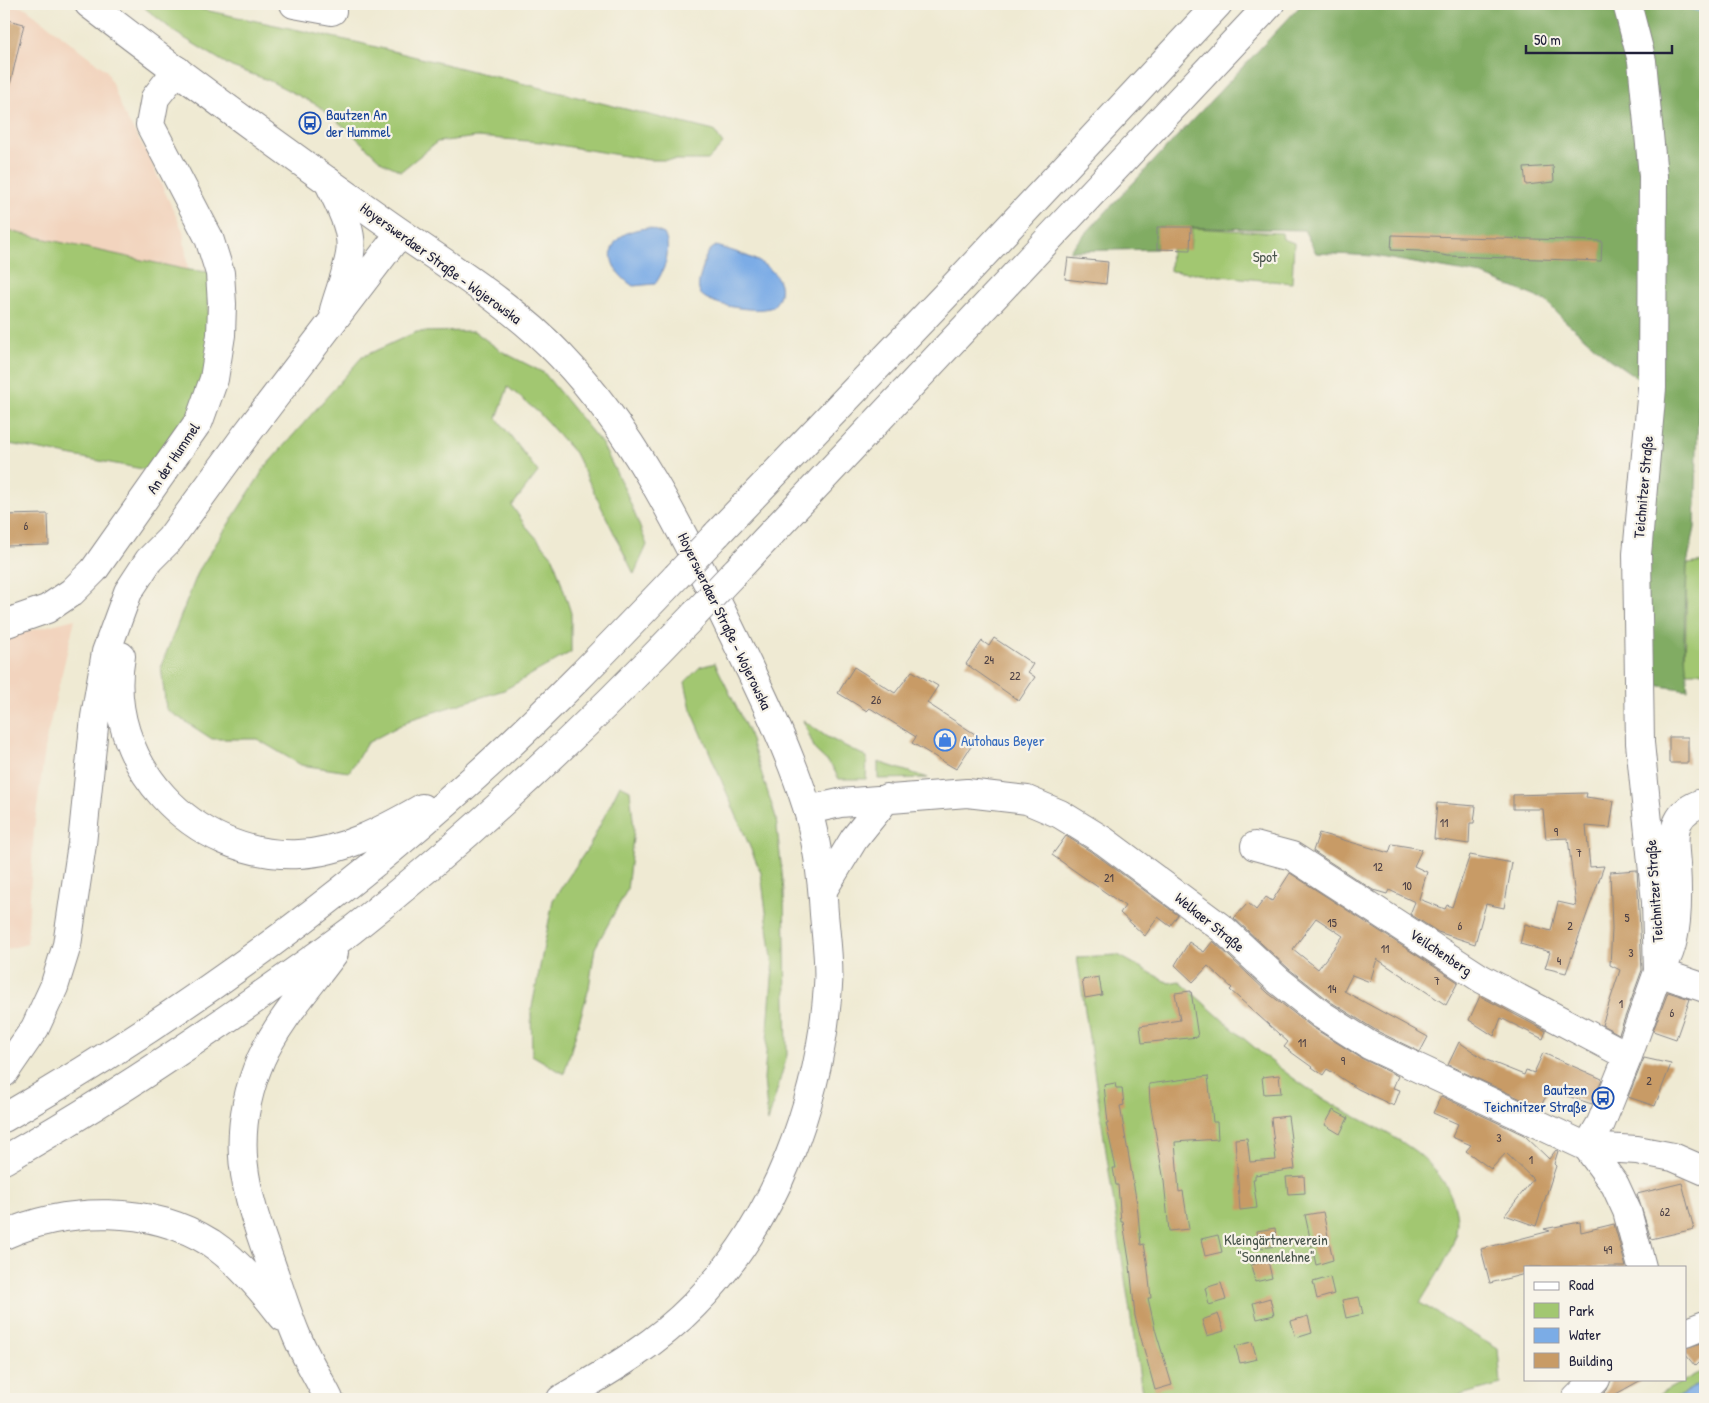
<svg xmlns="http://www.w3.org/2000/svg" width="1709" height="1403" viewBox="0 0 1709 1403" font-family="'Patrick Hand',sans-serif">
<rect width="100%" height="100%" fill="#f7f3e8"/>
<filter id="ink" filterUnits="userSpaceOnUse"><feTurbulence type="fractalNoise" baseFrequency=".02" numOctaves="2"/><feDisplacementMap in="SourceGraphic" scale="10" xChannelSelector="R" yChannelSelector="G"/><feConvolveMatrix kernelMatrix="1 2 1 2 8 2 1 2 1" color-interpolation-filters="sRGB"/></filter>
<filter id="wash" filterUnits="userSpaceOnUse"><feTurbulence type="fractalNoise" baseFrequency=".0096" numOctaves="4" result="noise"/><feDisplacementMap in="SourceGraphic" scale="20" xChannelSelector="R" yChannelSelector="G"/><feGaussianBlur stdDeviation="1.12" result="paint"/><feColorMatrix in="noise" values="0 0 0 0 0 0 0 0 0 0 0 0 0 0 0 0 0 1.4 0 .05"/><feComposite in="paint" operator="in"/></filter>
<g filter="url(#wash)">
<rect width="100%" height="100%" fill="#efead3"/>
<path fill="#f2d4be" d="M 4,4 L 26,8 L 107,71 L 125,116 L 146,151 L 183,231 L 188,270 L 4,230 Z
M 75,619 L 47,735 L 34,829 L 27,944 L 4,950 L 4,637 Z"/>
<path fill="#a2c771" stroke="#627456" d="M 144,4 L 176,4 L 360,43 L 714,131 L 723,144 L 708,160 L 649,160 L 541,142 L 477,137 L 437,142 L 401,171 L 382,162 L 347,129 L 317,105 L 268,80 L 232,67 L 176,33 L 145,8 Z
M 1192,228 L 1282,233 L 1283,239 L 1294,243 L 1292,283 L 1170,271 L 1171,249 L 1190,249 Z
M 4,230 L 188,270 L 209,272 L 208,374 L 195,413 L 153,471 L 4,443 Z
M 474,331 L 501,351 L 544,373 L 602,444 L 626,492 L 647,545 L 634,574 L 575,453 L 539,413 L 508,387 L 497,418 L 538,472 L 512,506 L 525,525 L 553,557 L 571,613 L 571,652 L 504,690 L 412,719 L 367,743 L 349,772 L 301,765 L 257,739 L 212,739 L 166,709 L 161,666 L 199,570 L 266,466 L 362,357 L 416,332 Z
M 1705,332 L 1705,421 L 1697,421 L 1700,336 Z
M 1705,562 L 1705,672 L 1685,672 L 1687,564 Z
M 715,663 L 748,731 L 776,818 L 784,891 L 787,1055 L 768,1122 L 764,1079 L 773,966 L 761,873 L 691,709 L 685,682 L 700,667 Z
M 803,720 L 827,737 L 867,757 L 866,779 L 839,779 L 832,766 L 815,750 Z
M 878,762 L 928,778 L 878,779 Z
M 620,785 L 630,790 L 634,829 L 627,890 L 595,948 L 589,988 L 564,1074 L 532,1055 L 531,1012 L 553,900 L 590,845 Z
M 1118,955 L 1169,983 L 1179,981 C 1222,1019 1265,1060 1313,1092 C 1345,1114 1384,1128 1415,1151 C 1436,1167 1456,1194 1457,1221 C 1457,1250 1434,1278 1420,1303 L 1498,1349 L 1501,1384 L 1446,1399 L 1143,1399 L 1077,957 Z
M 1705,1369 L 1705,1381 L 1673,1399 L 1651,1399 Z"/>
<path fill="#81ac63" stroke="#52674f" d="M 1302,4 L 1705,4 L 1705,332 L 1700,336 L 1695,528 L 1687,564 L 1684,642 L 1688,690 L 1640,683 L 1652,388 L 1610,359 L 1564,320 L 1546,301 L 1483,275 L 1374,256 L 1316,253 L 1304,230 L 1158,227 L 1157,249 L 1069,251 Z"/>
<path fill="#7bace6" stroke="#4e6790" d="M 649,228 L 664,234 C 672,248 665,271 655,284 L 633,286 C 598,263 607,230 649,228 Z
M 716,246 C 737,252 786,265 780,294 C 779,299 776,304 772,307 C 759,314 707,305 700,293 C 696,286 701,275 703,267 C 705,257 707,251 716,246 Z
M 1705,1381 L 1705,1399 L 1673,1399 Z"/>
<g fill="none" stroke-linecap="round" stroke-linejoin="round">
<path stroke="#7bace6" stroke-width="5.5" d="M 1683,4 L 1705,11"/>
</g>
<g id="blocks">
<path fill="#c89b66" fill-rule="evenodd" d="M 4,19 L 24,24 L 10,85 L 4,84 Z
M 1553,166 L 1554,182 L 1526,185 L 1524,168 Z
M 1157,227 L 1191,227 L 1190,250 L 1157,249 Z
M 1392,235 L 1602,241 L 1601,261 L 1448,256 L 1419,251 L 1391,250 Z
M 1068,258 L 1108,262 L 1106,284 L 1065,279 Z
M 48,514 L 49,545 L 4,546 L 4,515 Z
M 994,638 L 1033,664 L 1028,672 L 1035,677 L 1019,701 L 966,664 L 982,641 L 989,646 Z
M 854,667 L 895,693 L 912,671 L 938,686 L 927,703 L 978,736 L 956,769 L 912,743 L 916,737 L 870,708 L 867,711 L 838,693 Z
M 1669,737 L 1688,737 L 1688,763 L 1669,763 Z
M 1587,793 L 1586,797 L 1614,801 L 1610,828 L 1586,826 L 1590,867 L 1604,866 L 1566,973 L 1545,968 L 1550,952 L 1520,944 L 1525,924 L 1551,931 L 1558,902 L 1576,906 L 1568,838 L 1546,839 L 1543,809 L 1513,809 L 1513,795 Z
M 1437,803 L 1476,806 L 1474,823 L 1470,823 L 1469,844 L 1434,839 Z
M 1319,833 L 1389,853 L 1392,844 L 1422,849 L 1414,866 L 1427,872 L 1419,899 L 1445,909 L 1447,905 L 1452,907 L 1470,855 L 1512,863 L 1504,908 L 1486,904 L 1475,944 L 1438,932 L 1410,914 L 1415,902 L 1389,890 L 1387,894 L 1373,890 L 1313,851 Z
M 1066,836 L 1095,854 L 1178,915 L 1170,926 L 1158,917 L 1145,936 L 1120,913 L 1125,906 L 1052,855 Z
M 1637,870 L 1642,970 L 1619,1034 L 1602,1025 L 1620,970 L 1610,965 L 1612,929 L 1610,872 Z
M 1290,873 L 1458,982 L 1446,1005 L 1377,959 L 1370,982 L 1352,975 L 1344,991 L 1428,1037 L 1420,1052 L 1377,1031 L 1331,1002 L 1289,969 L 1234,918 L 1248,903 L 1256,910 L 1266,897 L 1272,901 ZM 1316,918 L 1343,936 L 1318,969 L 1293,949 Z
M 1213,941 L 1268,993 L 1312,1027 L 1361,1058 L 1398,1076 L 1393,1088 L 1400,1090 L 1394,1106 L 1358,1089 L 1327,1069 L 1323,1075 L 1284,1047 L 1288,1042 L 1230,990 L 1232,988 L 1208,966 L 1193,982 L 1175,965 L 1189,942 L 1204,952 Z
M 1099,977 L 1102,995 L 1085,998 L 1082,980 Z
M 1191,991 L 1198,1037 L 1142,1043 L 1140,1026 L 1180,1020 L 1175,993 Z
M 1668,992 L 1690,999 L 1676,1039 L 1653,1031 Z
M 1480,996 L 1546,1031 L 1543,1039 L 1501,1018 L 1494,1036 L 1469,1020 Z
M 1459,1042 L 1484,1059 L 1524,1075 L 1526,1070 L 1534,1073 L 1543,1053 L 1602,1079 L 1592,1104 L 1549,1090 L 1540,1108 L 1448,1065 Z
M 1644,1058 L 1671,1064 L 1655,1106 L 1628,1097 Z
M 1279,1075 L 1281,1093 L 1264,1094 L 1262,1077 Z
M 1208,1076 L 1213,1122 L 1217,1122 L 1218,1139 L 1175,1142 L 1179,1192 L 1183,1191 L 1189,1229 L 1169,1231 L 1164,1181 L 1150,1102 L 1149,1084 Z
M 1115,1083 L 1116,1088 L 1122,1088 L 1124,1105 L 1120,1106 L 1137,1204 L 1141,1245 L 1144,1244 L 1147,1261 L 1151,1298 L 1148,1298 L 1155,1329 L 1172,1385 L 1155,1390 L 1135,1316 L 1130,1266 L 1123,1222 L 1121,1222 L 1118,1185 L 1116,1185 L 1113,1168 L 1116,1168 L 1106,1123 L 1108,1123 L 1104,1085 Z
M 1441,1096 L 1524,1135 L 1549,1159 L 1556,1150 L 1558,1151 L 1554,1164 L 1556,1166 L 1536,1226 L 1505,1215 L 1533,1179 L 1506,1153 L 1491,1169 L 1466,1151 L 1471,1145 L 1452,1137 L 1458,1124 L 1433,1113 Z
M 1333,1110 L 1348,1118 L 1340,1134 L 1325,1125 Z
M 1288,1116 L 1295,1169 L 1255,1175 L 1255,1179 L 1253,1179 L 1257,1208 L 1240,1210 L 1235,1139 L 1247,1138 L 1250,1162 L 1276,1160 L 1271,1118 Z
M 1304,1176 L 1305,1193 L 1288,1194 L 1286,1177 Z
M 1682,1183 L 1694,1229 L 1651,1239 L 1637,1194 Z
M 1323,1212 L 1333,1260 L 1316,1265 L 1305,1215 Z
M 1580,1222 L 1581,1232 L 1614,1224 L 1626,1267 L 1525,1267 L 1525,1274 L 1490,1283 L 1481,1249 L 1550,1231 L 1544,1229 Z
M 1275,1228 L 1277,1246 L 1260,1248 L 1257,1231 Z
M 1218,1235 L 1222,1252 L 1205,1256 L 1201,1239 Z
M 1268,1261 L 1272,1278 L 1255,1282 L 1251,1265 Z
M 1330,1277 L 1334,1294 L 1317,1299 L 1313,1282 Z
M 1221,1283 L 1226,1300 L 1209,1305 L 1205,1288 Z
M 1359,1297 L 1363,1314 L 1346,1318 L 1342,1300 Z
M 1270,1298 L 1274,1315 L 1257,1319 L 1253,1303 Z
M 1218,1314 L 1224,1331 L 1207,1336 L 1202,1320 Z
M 1308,1316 L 1312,1333 L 1296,1338 L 1291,1321 Z
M 1252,1342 L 1257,1359 L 1240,1363 L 1235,1346 Z
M 1705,1342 L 1705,1356 L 1695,1366 L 1685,1354 L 1685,1348 Z
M 1611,1379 L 1643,1379 L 1607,1399 L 1598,1399 L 1607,1390 Z"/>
</g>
</g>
<g filter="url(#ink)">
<use href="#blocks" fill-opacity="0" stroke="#888687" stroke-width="1"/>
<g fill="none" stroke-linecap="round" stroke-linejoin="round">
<g stroke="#888687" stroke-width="30">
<path id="minor" d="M 294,4 L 332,11
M 4,624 L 47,609 L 72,592 L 94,570 L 199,421 L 214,379 L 221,335 L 222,304 L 220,273 L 209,238 L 150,125 L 155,98 L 177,70
M 1705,802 C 1695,805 1683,811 1678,822 C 1672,834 1675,850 1676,864 C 1678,895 1680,948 1658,972 L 1705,988
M 808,810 L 840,803 L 967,793 L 1027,800 L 1060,814 L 1104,841 L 1224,930 L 1279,981 L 1322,1015 L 1369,1045 L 1587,1147 L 1637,1150 L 1673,1157 L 1705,1171
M 1255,846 L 1292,856 L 1482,979 L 1628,1056
M 823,890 L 854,839 L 887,798
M 1587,1147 L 1601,1123 L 1628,1056 L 1658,972 L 1656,902 L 1640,743 L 1637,554 L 1652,388 L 1653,176 L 1642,61 L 1627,4
M 1587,1147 L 1615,1185 L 1627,1211 L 1642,1267
M 1685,1333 L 1705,1325
M 1576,1399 L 1596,1379"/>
</g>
<g stroke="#888687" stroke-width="30">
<path id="major" d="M 89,4 C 185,78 282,149 381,219 C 441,262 510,302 561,356 C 632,430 679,525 724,616 C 754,678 786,741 807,807 C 817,842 822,878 824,914 C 826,938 830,963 828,986 C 820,1101 776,1222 694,1305 C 655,1345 609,1371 561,1399"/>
</g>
<g stroke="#888687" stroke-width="30">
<path id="highway" d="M 328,181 C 338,203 354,229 350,254 C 347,273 339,292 334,310
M 717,534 L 944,297 L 1218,4
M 735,572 L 1270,4
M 121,656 C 102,761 193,859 299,854 C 343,852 385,829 422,808
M 4,1073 L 35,1028 L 54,987 L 67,945 L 82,844 L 95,717 L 106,652 L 128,592 L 149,560 L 170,539 L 245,436 L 400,233
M 4,1118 C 172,1021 332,907 476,776 C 546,713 611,645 676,577
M 4,1160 C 90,1111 173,1057 254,1000 C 287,977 320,954 352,930 C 474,834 588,726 695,614
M 4,1235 C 66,1207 151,1205 211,1243 C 238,1261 263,1291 283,1317
M 329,1399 C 318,1377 304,1355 295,1332 C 286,1310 279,1287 271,1264 C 244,1189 228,1137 261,1059 C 278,1021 309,987 334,953"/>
</g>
<use href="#minor" stroke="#fff" stroke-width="28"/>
<use href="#major" stroke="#fff" stroke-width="28"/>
<use href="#highway" stroke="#fff" stroke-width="28"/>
<g stroke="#888687" stroke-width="30" stroke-linecap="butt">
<path id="highway-bridge" d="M 676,577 L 717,534
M 695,614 L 735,572"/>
</g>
<use href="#highway-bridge" stroke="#fff" stroke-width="28"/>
</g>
</g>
<defs>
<g id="bus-ring" transform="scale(1.125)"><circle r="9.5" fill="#f7f3e8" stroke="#1a4fb4" stroke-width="1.5"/><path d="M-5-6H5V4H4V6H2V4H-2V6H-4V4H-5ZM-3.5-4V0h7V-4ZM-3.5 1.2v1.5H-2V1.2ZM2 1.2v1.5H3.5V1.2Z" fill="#1a4fb4"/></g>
<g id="shop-ring" transform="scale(1.125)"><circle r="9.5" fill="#f7f3e8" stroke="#3f7fe0" stroke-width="1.5"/><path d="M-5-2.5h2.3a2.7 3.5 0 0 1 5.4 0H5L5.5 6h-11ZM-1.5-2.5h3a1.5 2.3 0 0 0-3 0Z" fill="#3f7fe0"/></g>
</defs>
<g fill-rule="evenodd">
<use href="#bus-ring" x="310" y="123"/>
<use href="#shop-ring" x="945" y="740"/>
<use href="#bus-ring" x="1603" y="1098"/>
</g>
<g text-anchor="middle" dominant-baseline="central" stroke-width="4.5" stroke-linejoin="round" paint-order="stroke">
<g font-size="12" fill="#4c4046">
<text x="26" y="525">6</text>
<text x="989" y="659">24</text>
<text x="1015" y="675">22</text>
<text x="876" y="699">26</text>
<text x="1444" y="822">11</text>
<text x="1556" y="831">9</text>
<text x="1579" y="852">7</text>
<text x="1378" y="866">12</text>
<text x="1109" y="877">21</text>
<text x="1407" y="885">10</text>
<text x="1627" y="917">5</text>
<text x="1332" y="922">15</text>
<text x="1460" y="925">6</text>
<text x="1570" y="925">2</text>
<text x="1385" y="948">11</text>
<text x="1631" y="952">3</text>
<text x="1559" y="960">4</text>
<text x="1437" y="980">7</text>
<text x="1332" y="988">14</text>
<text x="1621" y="1003">1</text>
<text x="1672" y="1012">6</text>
<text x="1302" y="1042">11</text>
<text x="1343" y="1060">9</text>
<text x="1649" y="1080">2</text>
<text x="1499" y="1137">3</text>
<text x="1531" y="1159">1</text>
<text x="1665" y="1211">62</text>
<text x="1608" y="1249">49</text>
</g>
<g font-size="15" fill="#164399" stroke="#f7f3e8" text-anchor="start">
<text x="326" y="114">Bautzen An<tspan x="326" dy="17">der Hummel</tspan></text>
<text x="1587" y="1089" text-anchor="end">Bautzen<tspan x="1587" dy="17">Teichnitzer Straße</tspan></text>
</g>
<g font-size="15" fill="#48544b" stroke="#f7f3e8">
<text x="1265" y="256">Spot</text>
<text x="1276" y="1239">Kleingärtnerverein<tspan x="1276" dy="17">"Sonnenlehne"</tspan></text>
</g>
<g font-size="15" fill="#22223b" stroke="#f7f3e8">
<text transform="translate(441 263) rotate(36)">Hoyerswerdaer Straße - Wojerowska</text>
<text transform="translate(173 458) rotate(-56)">An der Hummel</text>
<text transform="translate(1643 487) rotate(-85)">Teichnitzer Straße</text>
<text transform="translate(725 621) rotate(64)">Hoyerswerdaer Straße - Wojerowska</text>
<text transform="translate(1654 891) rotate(-94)">Teichnitzer Straße</text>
<text transform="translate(1210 922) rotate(39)">Welkaer Straße</text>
<text transform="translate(1441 952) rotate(34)">Veilchenberg</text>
</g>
<g font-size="15" fill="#366cbe" stroke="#f7f3e8" text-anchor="start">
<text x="961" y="740">Autohaus Beyer</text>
</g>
</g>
<rect width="1709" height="1403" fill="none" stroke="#f7f3e8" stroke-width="20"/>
<rect x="1524" y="1266" width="162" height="115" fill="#f7f3e8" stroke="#a29fa3"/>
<rect x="1534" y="1282" width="25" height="8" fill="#ffffff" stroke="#a29fa3"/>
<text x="1569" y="1290" font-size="15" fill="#22223b">Road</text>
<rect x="1534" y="1303" width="25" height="15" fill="#a2c771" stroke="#a29fa3"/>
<text x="1569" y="1316" font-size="15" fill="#22223b">Park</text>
<rect x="1534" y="1328" width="25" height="15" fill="#7bace6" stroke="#a29fa3"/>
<text x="1569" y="1340" font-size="15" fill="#22223b">Water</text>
<rect x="1534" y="1353" width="25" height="15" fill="#c89b66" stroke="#a29fa3"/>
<text x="1569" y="1366" font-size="15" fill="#22223b">Building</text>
<path d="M1526 45v8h146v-8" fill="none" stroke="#22223b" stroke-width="2.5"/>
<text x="1534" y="45" font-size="15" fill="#22223b" stroke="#f7f3e8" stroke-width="4" paint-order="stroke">50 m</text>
</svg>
